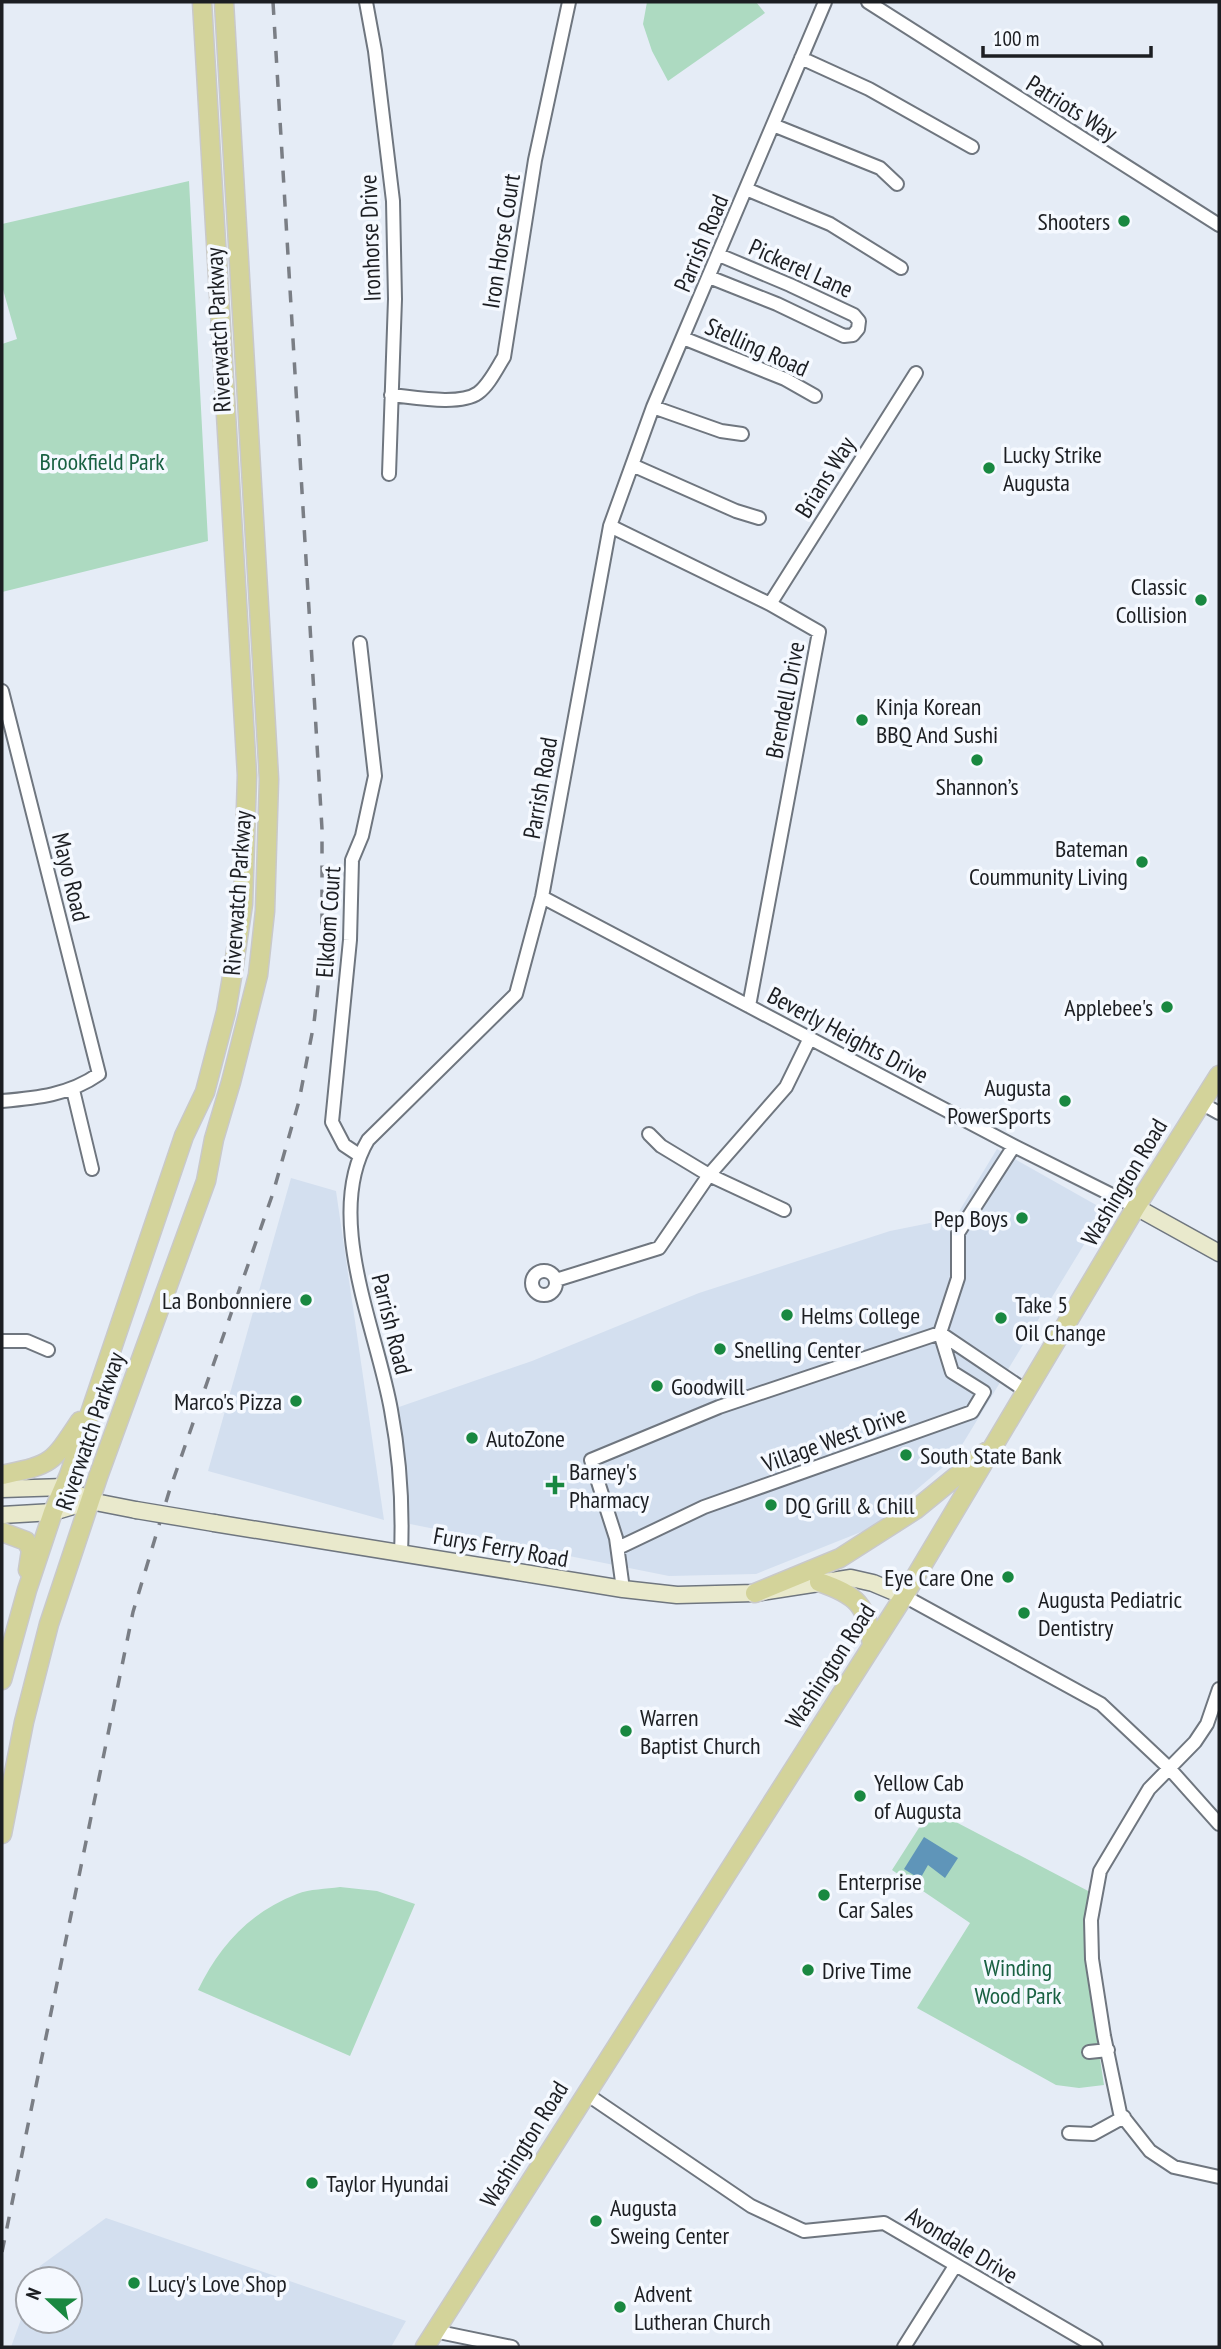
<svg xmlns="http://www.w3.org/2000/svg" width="1221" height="2349" viewBox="0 0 1221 2349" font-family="'PT Sans Narrow',sans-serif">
<rect width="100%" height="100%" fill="#e5ecf6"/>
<path fill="#d3dfef" d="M 997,1149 L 1105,1210 L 954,1458 L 871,1528 L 756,1574 L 669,1576 L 410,1524 L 399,1407 L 532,1361 L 699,1293 L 890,1231 L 955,1218 Z
M 291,1178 L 336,1191 L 384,1520 L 208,1471 Z
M 106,2218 L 406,2321 L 391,2347 L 11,2347 L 28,2300 L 28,2321 L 70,2321 L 70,2279 L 35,2279 L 40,2266 Z"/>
<path fill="#addac1" d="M 647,2 L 756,2 L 765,13 L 668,81 L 652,51 L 643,24 Z
M 189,181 L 208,541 L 2,592 L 2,344 L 17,339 L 2,286 L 2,224 Z
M 931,1809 L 1092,1893 L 1085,1948 L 1089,1987 L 1104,2085 L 1079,2088 L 1056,2085 L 917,2008 L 970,1923 L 892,1870 Z
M 340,1887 L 377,1891 L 415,1904 L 350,2056 L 198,1990 C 219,1946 250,1912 297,1894 C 310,1889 326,1889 340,1887 Z"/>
<path fill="#5f95b9" d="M 924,1837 L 958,1858 L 945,1878 L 928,1865 L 920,1879 L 904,1869 Z"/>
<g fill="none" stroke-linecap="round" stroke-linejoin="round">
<g stroke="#6f767f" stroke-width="16">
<path id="street" d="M 366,2 L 375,51 L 393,201 L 395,299 L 389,474
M 868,2 L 1219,225
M 801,58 L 869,89 L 972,147
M 773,125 L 880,168 L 897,184
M 746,189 L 830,224 L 901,268
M 709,277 L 777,304 L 844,336 L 853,335 L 858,329 L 859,321 L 854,315 L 790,285 L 719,255
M 683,338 L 785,379 L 815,396
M 391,395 C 413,397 460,406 478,393 C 489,385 497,368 504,357 L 535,160 L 569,2
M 653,407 L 721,431 L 742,434
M 632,465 L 736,511 L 759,518
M 610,526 L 770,604 L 819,632 L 749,1006
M 770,604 L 916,373
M 2,691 L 99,1074 C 69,1095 37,1098 2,1101
M 542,897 L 1014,1146 L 1136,1207
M 73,1090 L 92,1169
M 1201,1103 L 1219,1113
M 649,1134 L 661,1146 L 709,1175 L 784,1210
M 359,1155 L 344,1145 L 332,1122 L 350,940 L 352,860 L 362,836 L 375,776 L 360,643
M532 1283a12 12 0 1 1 24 0a12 12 0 1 1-24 0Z
M 556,1280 L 659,1248 L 709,1175 L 786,1087 L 810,1038
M 940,1333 L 1026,1391
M 2,1341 L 27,1341 L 48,1350
M 618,1548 L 704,1507 L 972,1412 L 984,1392 L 952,1372 L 940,1333 L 958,1278 L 958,1233 L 1014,1146
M 401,1554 C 403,1505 400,1458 391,1410 C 377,1330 323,1216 368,1140 L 516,994 L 542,897 L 610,526 L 653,407 L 825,2
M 623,1589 L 616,1538 L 591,1460 L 719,1407 L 940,1333
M 904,1596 L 1101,1704 L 1169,1768 L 1219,1824
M 1219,1689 L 1207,1724 L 1195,1742 L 1149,1789 L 1100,1871 L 1091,1920 L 1092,1959 L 1104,2036 L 1120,2113 L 1150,2151 L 1174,2167 L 1219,2177
M 1089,2052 L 1108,2050
M 585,2093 L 751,2206 L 804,2231 L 884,2223 L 1096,2347
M 1069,2133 L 1093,2134 L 1124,2117
M 434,2331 L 512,2347
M 904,2347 L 955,2266"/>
</g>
<g stroke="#6f767f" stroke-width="19">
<path id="secondary" d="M 1136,1207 L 1219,1253
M 2,1489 L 65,1487 L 90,1501 L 136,1510
M 2,1515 L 53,1512 L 90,1501
M 214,1523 L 623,1589 L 677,1595 L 755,1593 L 851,1578 L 873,1583 L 904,1596"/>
</g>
<g stroke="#c9c9ca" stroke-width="21">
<path id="primary" d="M 2,1475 C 52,1464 51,1465 80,1421
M 2,1532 L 26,1541 L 31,1550 L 28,1570
M 819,1582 C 857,1595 867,1605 872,1645
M 755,1593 L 840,1558 L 915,1510 L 986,1452
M 2,1680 L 27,1590 L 53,1512 L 69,1475 L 184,1136 L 205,1092 L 226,1012 L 233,971 L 243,904 L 247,775 L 202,2
M 2,1834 L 24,1722 L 49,1624 L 98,1477 L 206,1181 L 214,1139 L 231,1082 L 258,975 L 265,911 L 269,779 L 224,2
M 425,2347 L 904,1596 L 1136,1207 L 1219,1075"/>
</g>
<use href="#street" stroke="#fff" stroke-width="12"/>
<use href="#secondary" stroke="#e9e9cc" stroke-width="16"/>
<use href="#primary" stroke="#d3d39a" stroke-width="18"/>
<path stroke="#7a7e85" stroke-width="3.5" stroke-dasharray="12 12" stroke-linecap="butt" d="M 2,2252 L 133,1612 L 169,1492 L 273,1193 L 299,1101 L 314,1023 L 319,978 L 322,939 L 322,829 L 273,2"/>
<g stroke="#6f767f" stroke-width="19" stroke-linecap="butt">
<path id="secondary-bridge" d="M 136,1510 L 214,1523"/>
</g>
<use href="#secondary-bridge" stroke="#e9e9cc" stroke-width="16"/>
</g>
<g fill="#198840" stroke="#f5f9ff" stroke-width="2.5">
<circle cx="1124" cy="221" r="7"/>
<circle cx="989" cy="468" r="7"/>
<circle cx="1201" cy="600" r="7"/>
<circle cx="862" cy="720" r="7"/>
<circle cx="977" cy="760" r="7"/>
<circle cx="1142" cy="862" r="7"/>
<circle cx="1167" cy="1007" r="7"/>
<circle cx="1065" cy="1101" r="7"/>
<circle cx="1022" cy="1218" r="7"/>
<circle cx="306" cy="1300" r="7"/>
<circle cx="787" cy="1315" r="7"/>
<circle cx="1001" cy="1318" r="7"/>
<circle cx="720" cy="1349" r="7"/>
<circle cx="657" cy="1386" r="7"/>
<circle cx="296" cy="1401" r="7"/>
<circle cx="472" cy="1438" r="7"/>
<circle cx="906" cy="1455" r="7"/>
<path d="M551.5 1474.5h7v7h7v7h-7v7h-7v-7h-7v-7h7z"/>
<circle cx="771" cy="1505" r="7"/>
<circle cx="1008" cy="1577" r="7"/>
<circle cx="1024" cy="1613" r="7"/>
<circle cx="626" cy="1731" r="7"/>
<circle cx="860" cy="1796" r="7"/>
<circle cx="824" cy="1895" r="7"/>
<circle cx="808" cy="1970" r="7"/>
<circle cx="312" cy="2183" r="7"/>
<circle cx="596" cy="2221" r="7"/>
<circle cx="134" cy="2283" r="7"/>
<circle cx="620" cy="2307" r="7"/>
</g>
<g text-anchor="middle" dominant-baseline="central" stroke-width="7" stroke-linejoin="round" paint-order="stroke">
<g font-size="24" fill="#1c1e22" stroke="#f5f9ff">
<text transform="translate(1072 108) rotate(32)">Patriots Way</text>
<text transform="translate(370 238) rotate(-92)">Ironhorse Drive</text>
<text transform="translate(501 241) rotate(-81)">Iron Horse Court</text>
<text transform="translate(701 243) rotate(-67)">Parrish Road</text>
<text transform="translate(801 268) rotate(24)">Pickerel Lane</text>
<text transform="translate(218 330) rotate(-93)">Riverwatch Parkway</text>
<text transform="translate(757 347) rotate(24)">Stelling Road</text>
<text transform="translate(825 477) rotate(-58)">Brians Way</text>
<text transform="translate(785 700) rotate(-79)">Brendell Drive</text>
<text transform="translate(540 788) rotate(-80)">Parrish Road</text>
<text transform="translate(71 877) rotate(76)">Mayo Road</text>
<text transform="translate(237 893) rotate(-86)">Riverwatch Parkway</text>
<text transform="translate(328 922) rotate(-86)">Elkdom Court</text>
<text transform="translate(848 1035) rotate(28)">Beverly Heights Drive</text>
<text transform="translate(1124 1182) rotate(-59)">Washington Road</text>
<text transform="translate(392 1324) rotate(76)">Parrish Road</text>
<text transform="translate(90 1431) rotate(-71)">Riverwatch Parkway</text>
<text transform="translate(834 1439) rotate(-20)">Village West Drive</text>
<text transform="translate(501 1547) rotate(10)">Furys Ferry Road</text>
<text transform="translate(830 1666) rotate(-57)">Washington Road</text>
<text transform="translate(524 2144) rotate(-58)">Washington Road</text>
<text transform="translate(962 2245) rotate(31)">Avondale Drive</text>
</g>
<g font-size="24" fill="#1c1e22" stroke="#f5f9ff" text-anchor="start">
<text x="1110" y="221" text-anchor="end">Shooters</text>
<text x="1003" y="454">Lucky Strike<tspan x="1003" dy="28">Augusta</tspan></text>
<text x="1187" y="586" text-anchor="end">Classic<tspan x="1187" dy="28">Collision</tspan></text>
<text x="876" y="706">Kinja Korean<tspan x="876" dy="28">BBQ And Sushi</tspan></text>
<text x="977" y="786" text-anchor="middle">Shannon’s</text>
<text x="1128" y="848" text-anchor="end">Bateman<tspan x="1128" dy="28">Coummunity Living</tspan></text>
<text x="1153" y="1007" text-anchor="end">Applebee's</text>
<text x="1051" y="1087" text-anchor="end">Augusta<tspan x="1051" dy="28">PowerSports</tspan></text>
<text x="1008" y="1218" text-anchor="end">Pep Boys</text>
<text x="292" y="1300" text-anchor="end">La Bonbonniere</text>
<text x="1015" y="1304">Take 5<tspan x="1015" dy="28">Oil Change</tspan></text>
<text x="801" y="1315">Helms College</text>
<text x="734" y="1349">Snelling Center</text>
<text x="671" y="1386">Goodwill</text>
<text x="282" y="1401" text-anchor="end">Marco's Pizza</text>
<text x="486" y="1438">AutoZone</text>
<text x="920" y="1455">South State Bank</text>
<text x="569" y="1471">Barney's<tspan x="569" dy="28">Pharmacy</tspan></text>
<text x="785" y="1505">DQ Grill &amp; Chill</text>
<text x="994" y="1577" text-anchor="end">Eye Care One</text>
<text x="1038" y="1599">Augusta Pediatric<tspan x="1038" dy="28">Dentistry</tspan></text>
<text x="640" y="1717">Warren<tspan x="640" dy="28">Baptist Church</tspan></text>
<text x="874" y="1782">Yellow Cab<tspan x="874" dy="28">of Augusta</tspan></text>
<text x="838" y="1881">Enterprise<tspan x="838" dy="28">Car Sales</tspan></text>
<text x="822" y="1970">Drive Time</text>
<text x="326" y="2183">Taylor Hyundai</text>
<text x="610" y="2207">Augusta<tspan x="610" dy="28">Sweing Center</tspan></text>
<text x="148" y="2283">Lucy's Love Shop</text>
<text x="634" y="2293">Advent<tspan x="634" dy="28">Lutheran Church</tspan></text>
</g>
<g font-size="24" fill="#196142" stroke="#f5f9ff">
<text x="102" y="461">Brookfield Park</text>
<text x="1018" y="1967">Winding<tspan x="1018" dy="28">Wood Park</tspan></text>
</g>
</g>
<rect width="1221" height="2349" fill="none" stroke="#1c1e22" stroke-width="7"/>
<g transform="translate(49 2300) rotate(292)"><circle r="33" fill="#f5f9ff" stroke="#9ea1a7" stroke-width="2"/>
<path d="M0-5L12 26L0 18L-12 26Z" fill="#198840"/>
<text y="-10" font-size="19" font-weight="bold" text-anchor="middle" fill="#1c1e22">N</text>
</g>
<path d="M983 46v10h168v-10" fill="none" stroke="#1c1e22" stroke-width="3.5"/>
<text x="993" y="46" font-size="21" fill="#1c1e22" stroke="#f5f9ff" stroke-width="5" paint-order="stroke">100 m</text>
</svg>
